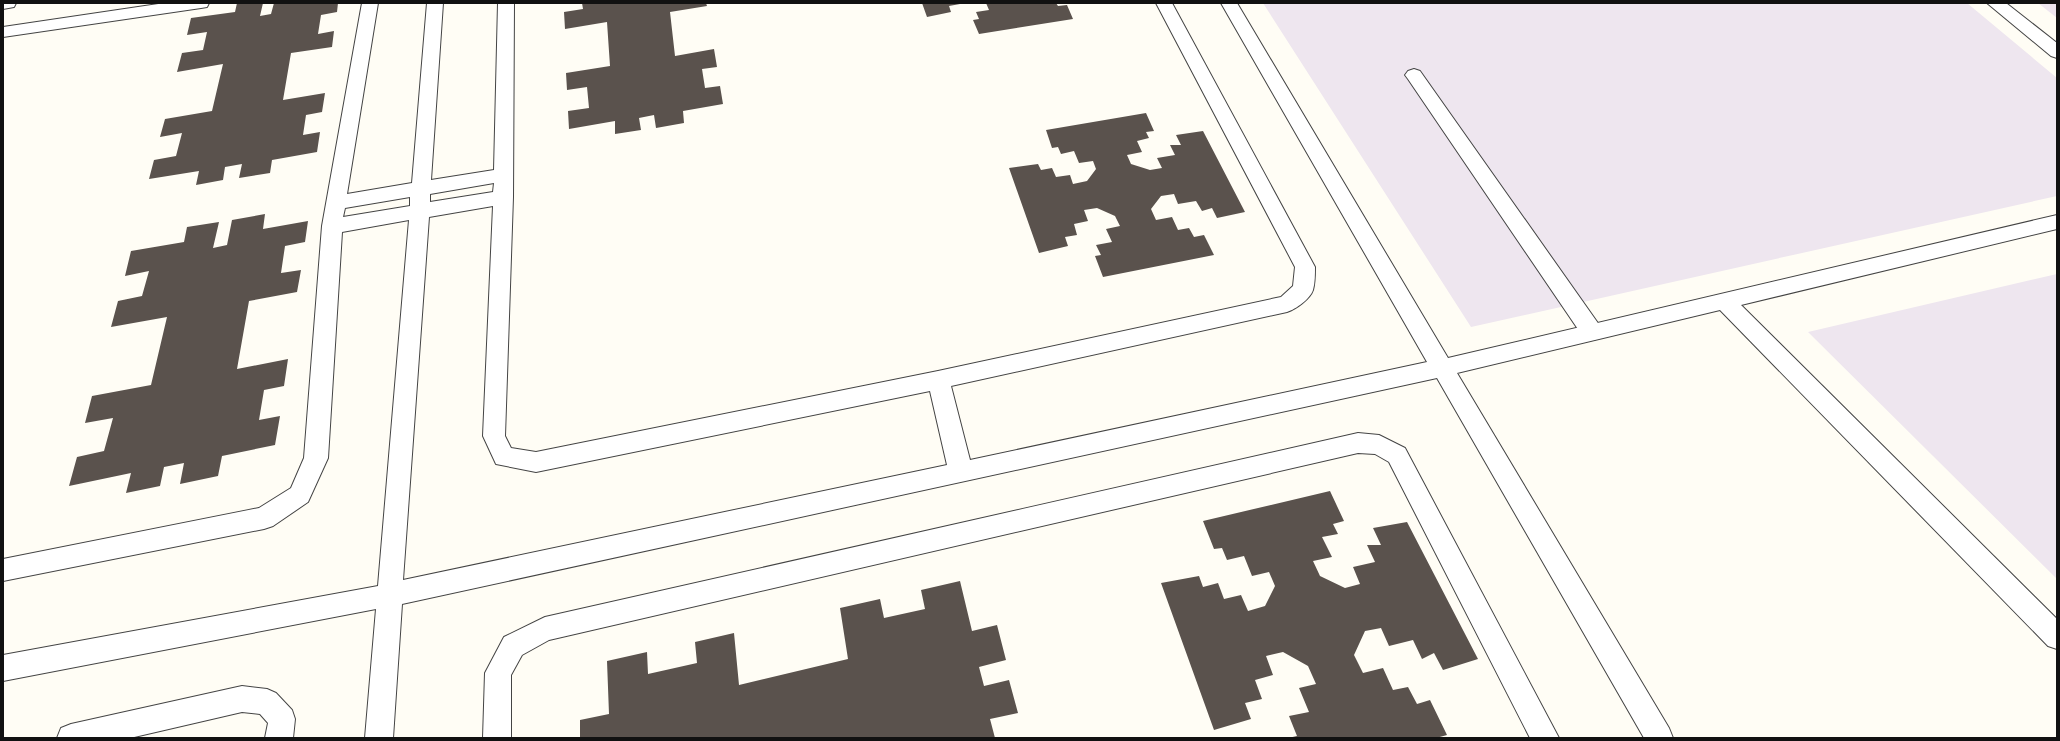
<svg xmlns="http://www.w3.org/2000/svg" width="2060" height="741" viewBox="0 0 2060 741" font-family="Bitter,serif">
<rect width="100%" height="100%" fill="#fffdf5"/>
<path fill="#eee6ef" d="M 1263,3 L 1967,3 L 2057,78 L 2057,196 L 1471,327 Z
M 2038,3 L 2057,3 L 2057,18 Z
M 2057,274 L 2057,579 L 1808,332 Z"/>
<path fill="#5a524d" d="M 237,3 L 263,3 L 260,16 L 271,14 L 274,3 L 338,3 L 337,12 L 321,15 L 318,34 L 334,31 L 332,47 L 291,53 L 283,100 L 325,93 L 322,112 L 306,115 L 303,135 L 320,132 L 317,152 L 272,160 L 270,173 L 239,178 L 242,164 L 225,167 L 223,180 L 196,185 L 199,171 L 149,179 L 154,160 L 176,156 L 182,133 L 160,137 L 165,119 L 212,111 L 223,64 L 177,72 L 182,53 L 203,50 L 207,32 L 187,35 L 191,18 L 235,12 Z
M 582,3 L 706,3 L 707,6 L 670,12 L 675,56 L 714,49 L 717,67 L 702,69 L 705,88 L 720,86 L 723,104 L 683,111 L 684,123 L 656,128 L 654,115 L 639,118 L 641,130 L 615,134 L 615,121 L 569,129 L 568,111 L 589,108 L 587,87 L 567,90 L 566,73 L 610,66 L 607,22 L 565,29 L 564,12 L 583,9 Z
M 922,3 L 960,3 L 960,4 L 949,6 L 951,12 L 927,17 Z
M 986,3 L 1056,3 L 1058,6 L 1067,5 L 1073,19 L 979,34 L 973,20 L 979,19 L 976,12 L 989,10 Z
M 1146,113 L 1154,131 L 1146,132 L 1149,138 L 1137,141 L 1142,152 L 1127,155 L 1131,164 L 1150,170 L 1162,168 L 1157,158 L 1175,155 L 1170,145 L 1181,145 L 1176,135 L 1203,131 L 1245,212 L 1217,218 L 1212,208 L 1202,211 L 1196,201 L 1178,204 L 1174,194 L 1161,196 L 1151,209 L 1156,220 L 1172,217 L 1178,230 L 1189,228 L 1194,237 L 1204,235 L 1214,255 L 1103,277 L 1095,256 L 1101,255 L 1096,245 L 1112,242 L 1106,229 L 1120,226 L 1115,216 L 1097,208 L 1084,210 L 1088,221 L 1074,224 L 1077,235 L 1065,237 L 1068,246 L 1039,253 L 1009,168 L 1038,164 L 1041,170 L 1052,168 L 1056,177 L 1070,175 L 1073,184 L 1087,181 L 1096,169 L 1093,161 L 1079,163 L 1074,151 L 1061,154 L 1058,147 L 1052,148 L 1046,130 Z
M 265,214 L 263,229 L 308,221 L 305,242 L 285,246 L 281,273 L 301,270 L 297,292 L 249,301 L 237,369 L 288,359 L 284,386 L 264,390 L 259,420 L 280,416 L 275,445 L 222,456 L 218,476 L 180,484 L 184,463 L 164,467 L 160,486 L 126,493 L 131,473 L 69,486 L 77,457 L 104,451 L 113,418 L 85,423 L 92,396 L 151,385 L 167,317 L 111,327 L 118,301 L 142,296 L 149,271 L 125,276 L 131,251 L 184,242 L 187,227 L 219,222 L 213,248 L 227,245 L 232,220 Z
M 1330,491 L 1344,521 L 1333,524 L 1338,534 L 1322,537 L 1332,557 L 1313,561 L 1320,576 L 1345,588 L 1360,584 L 1353,567 L 1375,562 L 1367,545 L 1381,545 L 1373,528 L 1407,522 L 1478,659 L 1443,670 L 1434,653 L 1422,659 L 1413,640 L 1389,646 L 1381,628 L 1365,631 L 1354,655 L 1363,673 L 1383,668 L 1393,690 L 1408,687 L 1417,704 L 1430,700 L 1447,735 L 1436,738 L 1288,738 L 1297,736 L 1289,716 L 1309,712 L 1299,688 L 1316,684 L 1308,666 L 1283,652 L 1266,656 L 1273,675 L 1255,680 L 1262,699 L 1245,703 L 1251,719 L 1214,730 L 1161,583 L 1199,576 L 1203,587 L 1218,583 L 1224,599 L 1241,595 L 1248,611 L 1265,606 L 1275,586 L 1269,572 L 1252,576 L 1244,556 L 1227,560 L 1222,548 L 1214,549 L 1203,521 Z
M 960,581 L 972,631 L 997,625 L 1006,660 L 979,667 L 984,686 L 1009,680 L 1018,713 L 990,719 L 995,738 L 580,738 L 580,720 L 609,714 L 607,661 L 647,652 L 648,674 L 697,663 L 695,642 L 734,633 L 739,685 L 848,659 L 840,608 L 880,599 L 884,618 L 925,609 L 921,590 Z"/>
<g fill="none" stroke-linecap="round" stroke-linejoin="round">
<g stroke="#444" stroke-width="2">
<path id="lane" d="M 1414,69 L 1420,71 L 1600,326 L 1603,332 L 1600,338 L 1592,340 L 1584,338 L 1408,79 L 1405,75 L 1408,71 Z"/>
</g>
<g stroke="#444" stroke-width="2">
<path id="street" d="M 3,3 L 16,3 L 14,7 L 3,9 Z
M 165,3 L 209,3 L 207,7 L 201,8 L 3,37 L 3,27 Z
M 362,3 L 378,3 L 347,194 L 412,183 L 427,3 L 443,3 L 431,180 L 494,170 L 498,3 L 514,3 L 513,197 L 505,436 L 511,448 L 536,452 L 938,371 L 1281,297 L 1293,286 L 1295,267 L 1156,3 L 1172,3 L 1315,267 C 1315,274 1315,283 1313,290 C 1310,299 1296,309 1287,312 L 951,386 L 970,460 L 1427,362 L 1221,3 L 1237,3 L 1448,358 L 2057,215 L 2057,229 L 1741,305 L 2057,619 L 2057,649 L 2048,646 L 1720,310 L 1457,373 L 1669,728 L 1673,738 L 1644,738 L 1437,378 L 402,604 L 393,738 L 365,738 L 376,609 L 3,681 L 3,655 L 378,586 L 409,220 L 342,232 L 328,458 L 308,502 L 273,526 L 264,529 L 3,581 L 3,559 L 259,508 L 291,488 L 304,458 L 322,226 ZM 494,183 L 493,192 L 430,202 L 430,194 ZM 410,197 L 410,206 L 343,217 L 345,208 ZM 493,206 L 483,436 L 496,464 L 536,472 L 930,391 L 947,465 L 403,580 L 429,217 Z
M 1987,3 L 2006,3 L 2057,43 L 2057,58 L 2051,56 Z
M 1358,433 L 1379,435 L 1405,448 L 1559,738 L 1530,738 L 1389,462 L 1375,454 L 1358,453 L 549,640 L 522,655 L 511,675 L 511,738 L 483,738 L 485,673 L 504,637 L 545,617 Z
M 242,686 L 267,689 L 276,693 L 292,710 L 295,719 L 293,738 L 265,738 L 268,723 L 260,714 L 242,712 L 130,738 L 57,738 L 61,728 L 71,724 Z"/>
</g>
<use href="#lane" fill="#fff" fill-rule="evenodd"/>
<use href="#street" fill="#fff" fill-rule="evenodd"/>
</g>
<rect width="2060" height="741" fill="none" stroke="#111111" stroke-width="8"/>
</svg>
